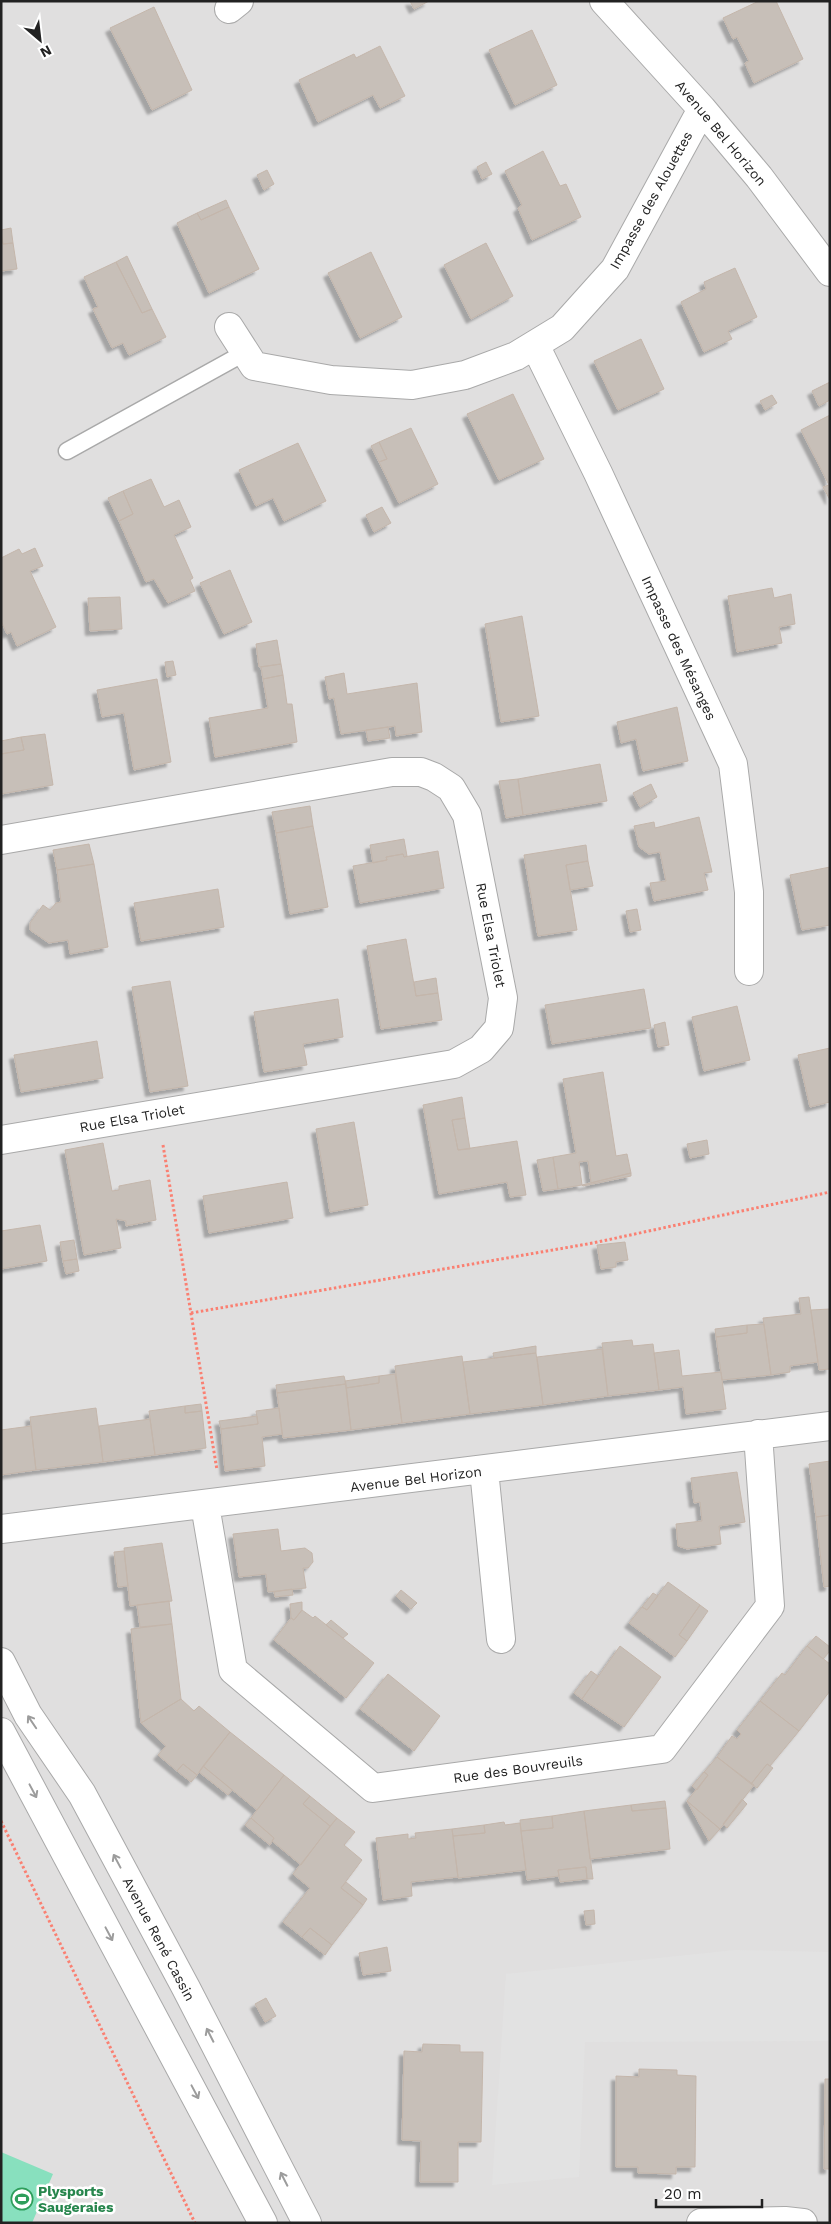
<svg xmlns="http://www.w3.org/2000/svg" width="831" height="2224" viewBox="0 0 831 2224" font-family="'Work Sans',sans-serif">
<defs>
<filter id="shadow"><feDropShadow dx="-4.5" dy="4.5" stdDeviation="1" flood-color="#0004"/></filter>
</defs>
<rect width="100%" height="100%" fill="#f2efe9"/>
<path fill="#e0dfdf" d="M 1,1 L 830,1 L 830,2223 L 1,2223 Z"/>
<path fill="#88e0be" d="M 1,2152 L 53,2174 L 32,2223 L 1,2223 Z"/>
<path fill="#e2e2e2" d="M 735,1950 L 830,1952 L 830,2041 L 585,2042 L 579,2177 L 492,2185 L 506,1974 Z"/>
<path fill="#c7bfb8" stroke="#c4b6ab" filter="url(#shadow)" d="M 410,1 L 429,1 L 414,9 Z
M 759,1 L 776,1 L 803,59 L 754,83 L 745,63 L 749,61 L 737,37 L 733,39 L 723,18 Z
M 154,7 L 192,90 L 152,110 L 110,28 Z
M 532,30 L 557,85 L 515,105 L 489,50 Z
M 380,46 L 405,96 L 380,108 L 373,95 L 318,122 L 299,80 L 354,54 L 356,58 Z
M 543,151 L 560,186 L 566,184 L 581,217 L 532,240 L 518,208 L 522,205 L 505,171 Z
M 486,162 L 492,174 L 482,179 L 477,167 Z
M 267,170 L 274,184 L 264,190 L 257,175 Z
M 226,200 L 229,207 L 201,220 L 197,213 Z
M 229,207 L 259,269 L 209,293 L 177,223 L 197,213 L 201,220 Z
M 11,228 L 13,243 L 3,244 L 1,230 Z
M 1,235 L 3,244 L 13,243 L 17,269 L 1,271 Z
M 486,243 L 513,296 L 471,319 L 444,265 Z
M 371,252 L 402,317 L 360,338 L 328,273 Z
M 127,256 L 152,309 L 142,313 L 116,262 Z
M 116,262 L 142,313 L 152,309 L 166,337 L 129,355 L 123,343 L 112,348 L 93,309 L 98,307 L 84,277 Z
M 735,268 L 757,317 L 728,331 L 732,339 L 704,352 L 681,302 L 706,289 L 704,282 Z
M 641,339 L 664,389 L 618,410 L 594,361 Z
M 830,382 L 830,400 L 819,406 L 812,391 Z
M 513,394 L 544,459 L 499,480 L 467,414 Z
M 772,395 L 777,403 L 765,410 L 760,401 Z
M 830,415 L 830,500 L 823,487 L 829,485 L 801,430 Z
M 411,428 L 438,484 L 399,503 L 379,462 L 387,459 L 379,442 Z
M 379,442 L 387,459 L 379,462 L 371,446 Z
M 298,443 L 326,501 L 284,521 L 273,498 L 256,506 L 239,470 Z
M 151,479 L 164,507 L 179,500 L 191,527 L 174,535 L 193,578 L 190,580 L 195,591 L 168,603 L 154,579 L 146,582 L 119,521 L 133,514 L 123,491 Z
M 123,491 L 133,514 L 119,521 L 108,498 Z
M 382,507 L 391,523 L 374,532 L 366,515 Z
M 35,548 L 43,566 L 30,571 L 56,627 L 17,646 L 11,632 L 7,634 L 1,621 L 1,558 L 19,549 L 22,554 Z
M 230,570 L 252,622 L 224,634 L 200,583 Z
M 772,588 L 774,598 L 791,594 L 795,624 L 779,627 L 782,643 L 737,652 L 728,596 Z
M 120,597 L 122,629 L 90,631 L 88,598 Z
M 522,616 L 539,716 L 501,722 L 485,624 Z
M 277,640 L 281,664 L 259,667 L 256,644 Z
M 173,661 L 176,675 L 167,677 L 165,662 Z
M 281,664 L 283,675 L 263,679 L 261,667 Z
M 344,673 L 347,694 L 417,683 L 422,732 L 396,736 L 395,726 L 341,734 L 334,698 L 329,699 L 325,677 Z
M 283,675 L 287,704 L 292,704 L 297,742 L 215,757 L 209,718 L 268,708 L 263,679 Z
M 157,679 L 171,762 L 134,770 L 124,713 L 102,717 L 97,690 Z
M 677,707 L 688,761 L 643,771 L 636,739 L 621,743 L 617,722 Z
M 388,727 L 390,738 L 368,741 L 366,730 Z
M 45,734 L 53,785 L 1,794 L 1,754 L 24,750 L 21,737 Z
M 21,737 L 24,750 L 1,754 L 1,741 Z
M 600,764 L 607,801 L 523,815 L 518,779 Z
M 518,779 L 523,815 L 506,818 L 499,781 Z
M 651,784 L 657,797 L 640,807 L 633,793 Z
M 310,806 L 313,826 L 276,833 L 272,812 Z
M 699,817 L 712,872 L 704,873 L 708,890 L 654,901 L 650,883 L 666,881 L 660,852 L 649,854 L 639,847 L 634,826 L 654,822 L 655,828 Z
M 313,826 L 328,907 L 290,914 L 276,833 Z
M 404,839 L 407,856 L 404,857 L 403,854 L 386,857 L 387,860 L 373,863 L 370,845 Z
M 89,844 L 94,864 L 57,870 L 53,850 Z
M 586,845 L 588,861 L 566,865 L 577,930 L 538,936 L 524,855 Z
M 438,851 L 444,888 L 360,903 L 353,866 L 387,860 L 386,857 L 403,854 L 404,857 Z
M 588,861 L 593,886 L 570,890 L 566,865 Z
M 94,864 L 108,947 L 70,954 L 68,940 L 49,943 L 30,930 L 30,923 L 43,905 L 50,910 L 56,903 L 61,902 L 57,870 Z
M 830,867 L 830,925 L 802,930 L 790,875 Z
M 218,889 L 224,927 L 141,941 L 134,903 Z
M 637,909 L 641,930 L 630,932 L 626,911 Z
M 406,939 L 416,996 L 438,993 L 442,1020 L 381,1029 L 367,946 Z
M 436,978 L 438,993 L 416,996 L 414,982 Z
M 170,981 L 188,1086 L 150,1092 L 132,987 Z
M 644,989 L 651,1028 L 552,1044 L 545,1005 Z
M 338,999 L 343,1037 L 303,1044 L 307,1065 L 264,1072 L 254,1012 Z
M 737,1006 L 750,1060 L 704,1071 L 692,1017 Z
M 665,1022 L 669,1045 L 658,1047 L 654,1025 Z
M 97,1041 L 103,1078 L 21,1092 L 14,1055 Z
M 830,1048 L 830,1102 L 810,1107 L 798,1055 Z
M 603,1072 L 616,1156 L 627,1154 L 631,1173 L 591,1183 L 588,1161 L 579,1162 L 582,1185 L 558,1189 L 553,1157 L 576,1153 L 563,1079 Z
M 462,1097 L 465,1118 L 452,1120 L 458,1150 L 517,1141 L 526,1195 L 510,1197 L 507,1182 L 439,1194 L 423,1105 Z
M 465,1118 L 470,1149 L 458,1150 L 452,1120 Z
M 354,1122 L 368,1205 L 330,1212 L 316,1129 Z
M 707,1140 L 709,1154 L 690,1158 L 687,1144 Z
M 103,1143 L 112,1191 L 119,1190 L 119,1186 L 150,1180 L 156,1220 L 126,1226 L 126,1221 L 116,1219 L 121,1248 L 84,1255 L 65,1150 Z
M 553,1157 L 558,1189 L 543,1191 L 537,1160 Z
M 631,1173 L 631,1176 L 583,1186 L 582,1185 Z
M 287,1182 L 293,1218 L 209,1233 L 203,1196 Z
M 40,1225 L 47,1261 L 1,1269 L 1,1231 Z
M 74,1240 L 77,1259 L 63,1261 L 60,1242 Z
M 625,1242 L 628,1260 L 616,1262 L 616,1267 L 601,1269 L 597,1245 Z
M 77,1259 L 79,1271 L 66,1274 L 63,1261 Z
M 809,1297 L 818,1362 L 790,1366 L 790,1372 L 771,1375 L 763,1318 L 801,1314 L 799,1298 Z
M 830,1309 L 830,1369 L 819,1370 L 811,1310 Z
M 764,1324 L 771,1375 L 722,1380 L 716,1337 L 747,1333 L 747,1325 Z
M 747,1325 L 747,1333 L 716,1337 L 715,1329 Z
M 632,1340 L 633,1346 L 653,1344 L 659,1390 L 608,1396 L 602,1343 Z
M 536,1346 L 536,1353 L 494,1358 L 493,1353 Z
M 602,1349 L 608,1396 L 543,1405 L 537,1357 Z
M 679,1350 L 682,1376 L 721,1372 L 726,1409 L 686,1414 L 683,1387 L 659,1390 L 654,1353 Z
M 536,1353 L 543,1405 L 470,1414 L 463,1362 Z
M 462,1356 L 470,1414 L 402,1423 L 395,1366 Z
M 395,1374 L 402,1423 L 351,1430 L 346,1388 L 379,1383 L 379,1376 Z
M 344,1376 L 346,1384 L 277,1393 L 276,1385 Z
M 379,1376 L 379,1383 L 346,1388 L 345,1381 Z
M 346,1384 L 351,1430 L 283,1438 L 277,1393 Z
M 201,1404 L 202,1411 L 185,1413 L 185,1406 Z
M 185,1406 L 185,1413 L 202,1411 L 206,1448 L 155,1455 L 149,1411 Z
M 96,1408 L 103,1462 L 36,1470 L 30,1417 Z
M 279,1408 L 282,1434 L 262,1437 L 265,1466 L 225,1471 L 221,1429 L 258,1424 L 256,1411 Z
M 257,1416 L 258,1424 L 221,1429 L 219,1421 Z
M 150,1419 L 155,1455 L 103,1462 L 99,1426 Z
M 31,1426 L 36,1470 L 1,1475 L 1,1430 Z
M 830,1461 L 830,1515 L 816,1517 L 809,1464 Z
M 737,1472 L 745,1522 L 719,1526 L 721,1544 L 687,1549 L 678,1546 L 676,1524 L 702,1521 L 700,1502 L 694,1503 L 691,1478 Z
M 830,1515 L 830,1586 L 824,1587 L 816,1517 Z
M 278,1529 L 281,1551 L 305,1548 L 312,1553 L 313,1562 L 308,1568 L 303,1568 L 306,1588 L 268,1592 L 266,1574 L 239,1577 L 233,1534 Z
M 162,1543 L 172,1601 L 130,1606 L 124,1548 Z
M 124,1551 L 128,1586 L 118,1587 L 114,1552 Z
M 668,1582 L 700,1605 L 679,1635 L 687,1641 L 675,1657 L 629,1623 L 642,1607 L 647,1610 Z
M 292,1589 L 293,1595 L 275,1597 L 274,1592 Z
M 401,1590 L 417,1603 L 411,1609 L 396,1596 Z
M 653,1593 L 658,1596 L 647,1610 L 642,1607 Z
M 169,1601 L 172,1624 L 140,1627 L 137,1605 Z
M 302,1602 L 302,1610 L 294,1620 L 291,1618 L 290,1604 Z
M 700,1605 L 708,1611 L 687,1641 L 679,1635 Z
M 302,1610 L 313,1618 L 315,1616 L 374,1663 L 346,1698 L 274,1640 L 291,1618 L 294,1620 Z
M 331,1620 L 348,1634 L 343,1638 L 326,1625 Z
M 172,1624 L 181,1699 L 141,1723 L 131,1629 Z
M 816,1636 L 830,1647 L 830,1651 L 823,1659 L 807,1646 Z
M 620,1646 L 661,1677 L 624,1727 L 582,1699 Z
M 807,1646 L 830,1664 L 830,1691 L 799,1731 L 760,1701 L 782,1673 L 785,1675 Z
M 591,1671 L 598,1676 L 582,1699 L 574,1693 Z
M 388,1674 L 440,1716 L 414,1751 L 360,1709 Z
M 181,1699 L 194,1711 L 199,1706 L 230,1732 L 197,1775 L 183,1764 L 177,1771 L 158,1755 L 166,1746 L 141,1723 Z
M 760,1701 L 799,1731 L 770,1766 L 767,1764 L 751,1784 L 717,1757 L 732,1736 L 737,1739 L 741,1734 L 737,1730 Z
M 230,1732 L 284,1775 L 257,1810 L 203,1766 Z
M 717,1757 L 754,1785 L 720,1829 L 687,1801 L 708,1775 L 704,1772 Z
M 183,1764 L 197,1775 L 191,1782 L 177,1771 Z
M 767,1764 L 773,1768 L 757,1788 L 751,1784 Z
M 203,1766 L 232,1790 L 228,1795 L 199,1772 Z
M 704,1772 L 708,1775 L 697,1790 L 692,1786 Z
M 284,1775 L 310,1796 L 303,1804 L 330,1826 L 301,1865 L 272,1841 L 274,1838 L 251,1818 Z
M 310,1796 L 337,1818 L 330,1826 L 303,1804 Z
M 742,1799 L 747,1804 L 727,1828 L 723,1824 Z
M 665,1801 L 666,1808 L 632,1811 L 631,1805 Z
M 687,1801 L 720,1829 L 709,1841 Z
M 631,1805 L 632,1811 L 666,1808 L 670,1849 L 590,1859 L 584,1811 Z
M 584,1811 L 593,1879 L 587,1879 L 586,1867 L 558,1870 L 559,1876 L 527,1880 L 521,1831 L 553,1828 L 552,1816 Z
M 552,1816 L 553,1828 L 521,1831 L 520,1820 Z
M 251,1818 L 274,1838 L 270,1845 L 245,1825 Z
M 337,1818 L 355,1832 L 344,1845 L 362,1860 L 341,1888 L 363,1905 L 332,1945 L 310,1928 L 302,1937 L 283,1922 L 310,1888 L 293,1874 Z
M 504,1822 L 505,1825 L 520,1823 L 526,1870 L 458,1878 L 453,1836 L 485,1833 L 484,1825 Z
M 484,1825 L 485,1833 L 453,1836 L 452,1829 Z
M 452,1829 L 458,1877 L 411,1882 L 412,1896 L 383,1900 L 376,1838 L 408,1834 L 408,1839 L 416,1838 L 415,1833 Z
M 586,1867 L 587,1879 L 560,1882 L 558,1870 Z
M 346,1882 L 367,1899 L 363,1905 L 341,1888 Z
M 594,1910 L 595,1924 L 586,1925 L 584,1911 Z
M 310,1928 L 332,1945 L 325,1955 L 302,1937 Z
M 387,1947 L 391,1971 L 363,1975 L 359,1953 Z
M 266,1998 L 276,2016 L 265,2022 L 255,2004 Z
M 423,2044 L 460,2045 L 460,2052 L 483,2052 L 481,2142 L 458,2142 L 458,2182 L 420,2182 L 421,2141 L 402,2140 L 404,2051 L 422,2052 Z
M 639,2069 L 677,2070 L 677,2075 L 696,2076 L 695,2167 L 676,2167 L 676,2174 L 638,2173 L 638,2167 L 616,2167 L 616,2076 L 639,2077 Z
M 825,2079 L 830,2079 L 830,2169 L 824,2169 Z"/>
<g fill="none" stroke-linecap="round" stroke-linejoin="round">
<g stroke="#a9a9a9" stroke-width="19">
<path id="lane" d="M 67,451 L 246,352"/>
</g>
<g stroke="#a9a9a9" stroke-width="30">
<path id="street" d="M 604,1 L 702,109 L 759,177 L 830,272
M 229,9 L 239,1
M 229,327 L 254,366 L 331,380 L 412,385 L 465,375 L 516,356 L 562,328 L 615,269 L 702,109
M 535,345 L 598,473 L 733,764 L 749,892 L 749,971
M 1,840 L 392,772 L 421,772 L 434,777 L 451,788 L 467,815 L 503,998 L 499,1028 L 481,1049 L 454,1064 L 1,1140
M 484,1470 L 501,1639
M 205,1505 L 233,1670 L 373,1788 L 662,1749 L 770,1606 L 758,1434
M 1,1529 L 830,1426
M 1,1662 L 28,1715 L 82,1794 L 186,1988 L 307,2223
M 1,1732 L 263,2223
M 701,2223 L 785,2221 L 803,2223"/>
</g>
<path stroke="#fa8072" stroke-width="3" stroke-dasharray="2.5 2.5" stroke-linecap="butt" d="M 163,1145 L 217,1470
M 191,1313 L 593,1243 L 830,1192
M 1,1821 L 195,2223"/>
<use href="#lane" stroke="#fff" stroke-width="16"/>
<use href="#street" stroke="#fff" stroke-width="28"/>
</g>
<defs><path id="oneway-shaft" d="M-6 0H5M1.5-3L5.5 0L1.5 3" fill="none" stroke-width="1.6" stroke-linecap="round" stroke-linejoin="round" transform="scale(1.25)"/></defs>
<g stroke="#9c9c9c">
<use href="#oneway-shaft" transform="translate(32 1722) rotate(-124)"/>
<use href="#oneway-shaft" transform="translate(33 1791) rotate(62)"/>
<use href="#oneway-shaft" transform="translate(117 1861) rotate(-118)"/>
<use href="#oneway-shaft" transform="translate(109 1934) rotate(62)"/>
<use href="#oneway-shaft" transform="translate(210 2035) rotate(-117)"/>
<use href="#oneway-shaft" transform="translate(195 2092) rotate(62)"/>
<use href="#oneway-shaft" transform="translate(284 2179) rotate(-117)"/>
</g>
<defs>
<g id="stadium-ring" transform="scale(1.125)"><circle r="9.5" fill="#fff" stroke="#2e9e5b" stroke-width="1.5"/><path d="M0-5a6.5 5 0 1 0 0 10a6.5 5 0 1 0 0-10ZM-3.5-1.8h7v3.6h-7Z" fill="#2e9e5b"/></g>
</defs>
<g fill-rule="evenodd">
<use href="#stadium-ring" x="22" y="2199"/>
</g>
<g text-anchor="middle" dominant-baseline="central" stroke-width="5" stroke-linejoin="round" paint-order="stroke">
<g font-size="14" fill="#222" stroke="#fff">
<text transform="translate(721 133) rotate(50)">Avenue Bel Horizon</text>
<text transform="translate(651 200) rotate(-61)">Impasse des Alouettes</text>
<text transform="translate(679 648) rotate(65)">Impasse des Mésanges</text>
<text transform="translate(491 935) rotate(79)">Rue Elsa Triolet</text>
<text transform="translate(132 1118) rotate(-10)">Rue Elsa Triolet</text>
<text transform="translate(416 1479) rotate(-7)">Avenue Bel Horizon</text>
<text transform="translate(518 1769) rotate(-8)">Rue des Bouvreuils</text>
<text transform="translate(159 1939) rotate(62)">Avenue René Cassin</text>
</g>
<g font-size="14" font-weight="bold" fill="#27864d" stroke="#fff" text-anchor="start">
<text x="38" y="2191">Plysports<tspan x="38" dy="16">Saugeraies</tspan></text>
</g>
</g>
<rect width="831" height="2224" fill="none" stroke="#222222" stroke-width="5"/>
<g transform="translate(40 40) rotate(152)" stroke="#ffffff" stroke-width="4" paint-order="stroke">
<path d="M0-4L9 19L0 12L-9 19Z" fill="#222222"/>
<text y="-8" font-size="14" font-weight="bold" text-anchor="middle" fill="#222222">N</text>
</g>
<path d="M656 2199v8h106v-8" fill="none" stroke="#222222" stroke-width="2.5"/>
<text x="664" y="2199" font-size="15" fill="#222222" stroke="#ffffff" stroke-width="4" paint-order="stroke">20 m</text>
</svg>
